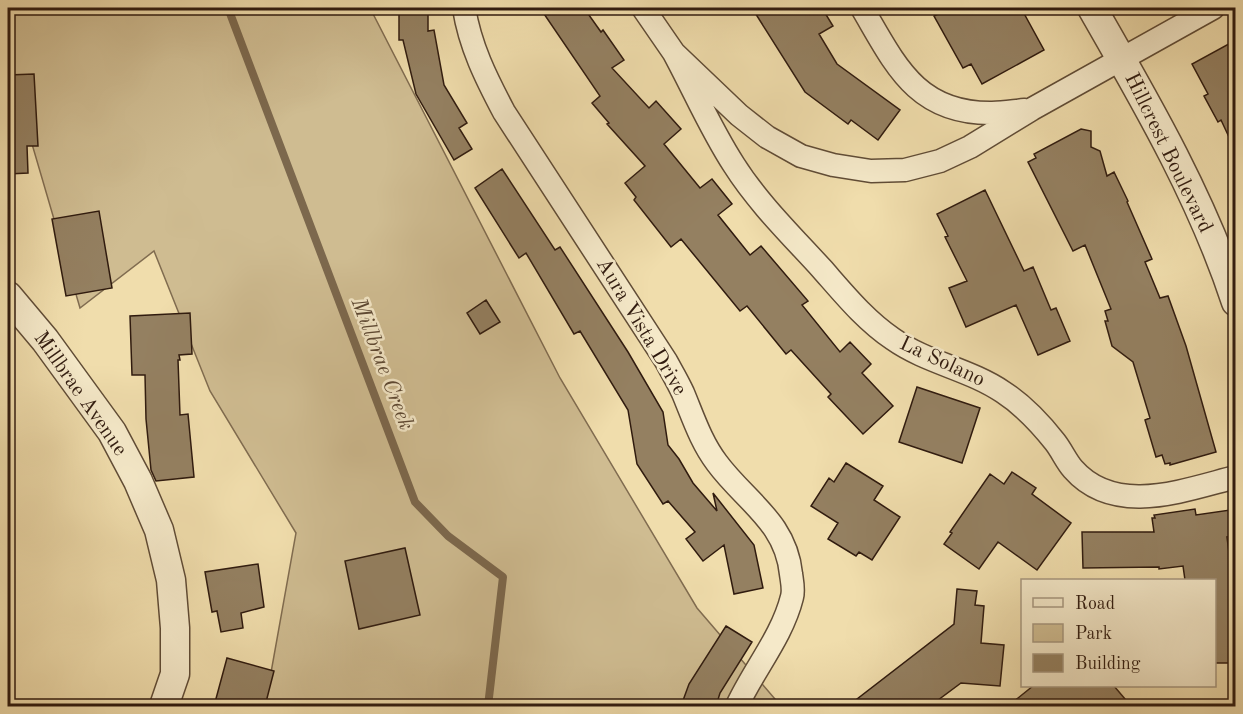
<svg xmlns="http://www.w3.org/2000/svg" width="1243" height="714" viewBox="0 0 1243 714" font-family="'Old Standard TT',serif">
<rect width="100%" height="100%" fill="#f0ddac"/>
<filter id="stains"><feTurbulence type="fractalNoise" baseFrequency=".00333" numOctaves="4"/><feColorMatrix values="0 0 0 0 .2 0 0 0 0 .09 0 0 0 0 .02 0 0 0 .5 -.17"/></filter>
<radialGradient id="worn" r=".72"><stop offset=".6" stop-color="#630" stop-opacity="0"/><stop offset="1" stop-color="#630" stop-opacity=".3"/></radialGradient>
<path fill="#cfbc91" stroke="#806c50" stroke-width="1.5" d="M 8,8 L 370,8 L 560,378 L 697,608 L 781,706 L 265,706 L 296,533 L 210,391 L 154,251 L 80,308 L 8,62 Z"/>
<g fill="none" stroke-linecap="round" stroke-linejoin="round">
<path stroke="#7c684d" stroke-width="8" d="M 228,8 L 415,502 L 448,536 L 503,577 L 488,706"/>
</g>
<path fill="#948061" stroke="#301b0f" stroke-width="1.5" d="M 399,8 L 428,8 L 428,31 L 434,30 L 444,85 L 467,123 L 459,128 L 472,149 L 454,160 L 416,94 L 403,40 L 399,40 Z
M 540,8 L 584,8 L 601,32 L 603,30 L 624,60 L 612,68 L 649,108 L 656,101 L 681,129 L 664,144 L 700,188 L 712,179 L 732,204 L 718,215 L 750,255 L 761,246 L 808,301 L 802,305 L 840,352 L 850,342 L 871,364 L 862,373 L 893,406 L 863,434 L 828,397 L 831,394 L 791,350 L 786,354 L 747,306 L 740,311 L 681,239 L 671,247 L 634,200 L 636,197 L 625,183 L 645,166 L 607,124 L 609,123 L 592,103 L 600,96 Z
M 752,8 L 822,8 L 833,26 L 819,34 L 837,64 L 900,110 L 878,140 L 851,120 L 848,124 L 805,92 Z
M 950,8 L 1021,8 L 1044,50 L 982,84 L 971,64 L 963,68 L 934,16 Z
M 1236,40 L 1236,152 L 1221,120 L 1218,122 L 1204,96 L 1208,94 L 1192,64 Z
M 34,74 L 38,146 L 27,146 L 28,173 L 8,174 L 8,75 Z
M 1081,129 L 1091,131 L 1091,147 L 1100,151 L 1107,176 L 1114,172 L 1128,201 L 1127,202 L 1152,259 L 1145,262 L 1160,298 L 1168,296 L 1186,346 L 1216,452 L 1170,465 L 1170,463 L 1165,464 L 1162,455 L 1156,457 L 1145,420 L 1150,418 L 1133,362 L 1112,346 L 1105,321 L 1108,321 L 1105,311 L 1111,309 L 1085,245 L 1073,251 L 1028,162 L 1036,158 L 1034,154 Z
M 502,169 L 555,250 L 560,247 L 628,352 L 663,412 L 668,445 L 679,459 L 693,483 L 717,511 L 713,493 L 754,545 L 763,588 L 734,594 L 724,545 L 703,561 L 686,539 L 695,532 L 668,501 L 663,504 L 637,464 L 628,410 L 580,331 L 574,334 L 526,253 L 519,258 L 475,188 Z
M 985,190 L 1024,271 L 1033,267 L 1051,310 L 1056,308 L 1070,341 L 1038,355 L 1016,305 L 966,327 L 949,288 L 967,281 L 945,237 L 948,236 L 937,214 Z
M 99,211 L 112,288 L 66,296 L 52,219 Z
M 486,300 L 500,322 L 480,334 L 467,313 Z
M 190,313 L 192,354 L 179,355 L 180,360 L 178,360 L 180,415 L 188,414 L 194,477 L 156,481 L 151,470 L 146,419 L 145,375 L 132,375 L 130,316 Z
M 917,387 L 980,408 L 962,463 L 899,442 Z
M 846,463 L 883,486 L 874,500 L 900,517 L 872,560 L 859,552 L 856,556 L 828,539 L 838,523 L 811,506 L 829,478 L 834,482 Z
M 1012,472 L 1036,488 L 1032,494 L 1071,523 L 1037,570 L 998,542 L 979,569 L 944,544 L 952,533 L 950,532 L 990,474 L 1004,484 Z
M 1195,509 L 1196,515 L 1230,510 L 1234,536 L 1227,537 L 1236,610 L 1236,663 L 1215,663 L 1215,580 L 1185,580 L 1183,566 L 1159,569 L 1159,567 L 1083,568 L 1082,532 L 1154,532 L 1152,518 L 1155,518 L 1154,515 Z
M 405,548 L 420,615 L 359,629 L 345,561 Z
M 258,564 L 264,607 L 241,613 L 243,628 L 221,632 L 217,611 L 212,612 L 205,572 Z
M 957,589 L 977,591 L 975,605 L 984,606 L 981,643 L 1004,645 L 1000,686 L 961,683 L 930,706 L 848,706 L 954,624 Z
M 726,626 L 752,642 L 720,693 L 716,706 L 681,706 L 689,684 Z
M 227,658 L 274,671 L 265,706 L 214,706 Z
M 1033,686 L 1114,686 L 1131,706 L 1008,706 Z"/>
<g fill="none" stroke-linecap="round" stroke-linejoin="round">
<g stroke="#604c36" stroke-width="25">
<path id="minor" d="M 464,8 C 470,46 486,78 504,112 L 666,361 C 672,372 678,382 683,393 C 693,417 701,442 717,463 C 745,501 786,522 791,574 C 792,581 794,590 792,597 C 782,637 754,669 737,706
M 643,8 L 674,53 L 739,115 L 767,137 L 801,156 L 833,165 L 871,171 L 905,170 L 940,161 L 970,147 L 1032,109 L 1213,8
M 862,8 C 895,64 916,114 992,113 C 1003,113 1014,111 1025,110
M 674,53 C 694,90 711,130 734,165 C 758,203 792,236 822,269 C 844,294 865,320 893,339 C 927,363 969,369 1003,392 C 1023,405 1040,423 1055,442 C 1062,451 1066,461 1073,469 C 1115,517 1184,490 1236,477"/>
</g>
<g stroke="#604c36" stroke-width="31">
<path id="tertiary" d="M 1092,8 C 1146,102 1202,198 1236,302
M 8,296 L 45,340 L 112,432 L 138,481 L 159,530 L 171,580 L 175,628 L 175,674 L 164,706"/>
</g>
<use href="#minor" stroke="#f5e9c9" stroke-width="22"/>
<use href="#tertiary" stroke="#f5e9c9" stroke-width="28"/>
</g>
<g text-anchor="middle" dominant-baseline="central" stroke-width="5" stroke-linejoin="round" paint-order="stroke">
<g font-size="21" fill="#301b0f" stroke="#f5e9c9">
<text transform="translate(1168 153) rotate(64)">Hillcrest Boulevard</text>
<text transform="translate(641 327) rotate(59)">Aura Vista Drive</text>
<text transform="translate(942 362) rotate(25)">La Solano</text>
<text transform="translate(80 394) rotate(55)">Millbrae Avenue</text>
</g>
<g font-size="22" font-style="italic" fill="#5c4833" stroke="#f5e9c9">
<text transform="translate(382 364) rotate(69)">Millbrae Creek</text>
</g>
</g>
<rect width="1243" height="714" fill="none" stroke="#f0ddac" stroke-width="30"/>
<rect x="9" y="9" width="1225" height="696" fill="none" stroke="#301b0f" stroke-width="3"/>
<rect x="15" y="15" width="1213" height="684" fill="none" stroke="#301b0f" stroke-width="1.5"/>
<rect x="1021" y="579" width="195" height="108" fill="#f5e9c9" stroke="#a6977f" stroke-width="1.5"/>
<rect x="1033" y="598" width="30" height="9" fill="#f5e9c9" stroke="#a6977f" stroke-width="1.5"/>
<text x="1075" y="609" font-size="18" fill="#301b0f">Road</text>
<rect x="1033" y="624" width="30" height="18" fill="#cfbc91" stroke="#a6977f" stroke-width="1.5"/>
<text x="1075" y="639" font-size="18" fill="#301b0f">Park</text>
<rect x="1033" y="654" width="30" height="18" fill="#948061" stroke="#a6977f" stroke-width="1.5"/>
<text x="1075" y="669" font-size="18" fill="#301b0f">Building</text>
<rect width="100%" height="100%" filter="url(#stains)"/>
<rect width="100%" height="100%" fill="url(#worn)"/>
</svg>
